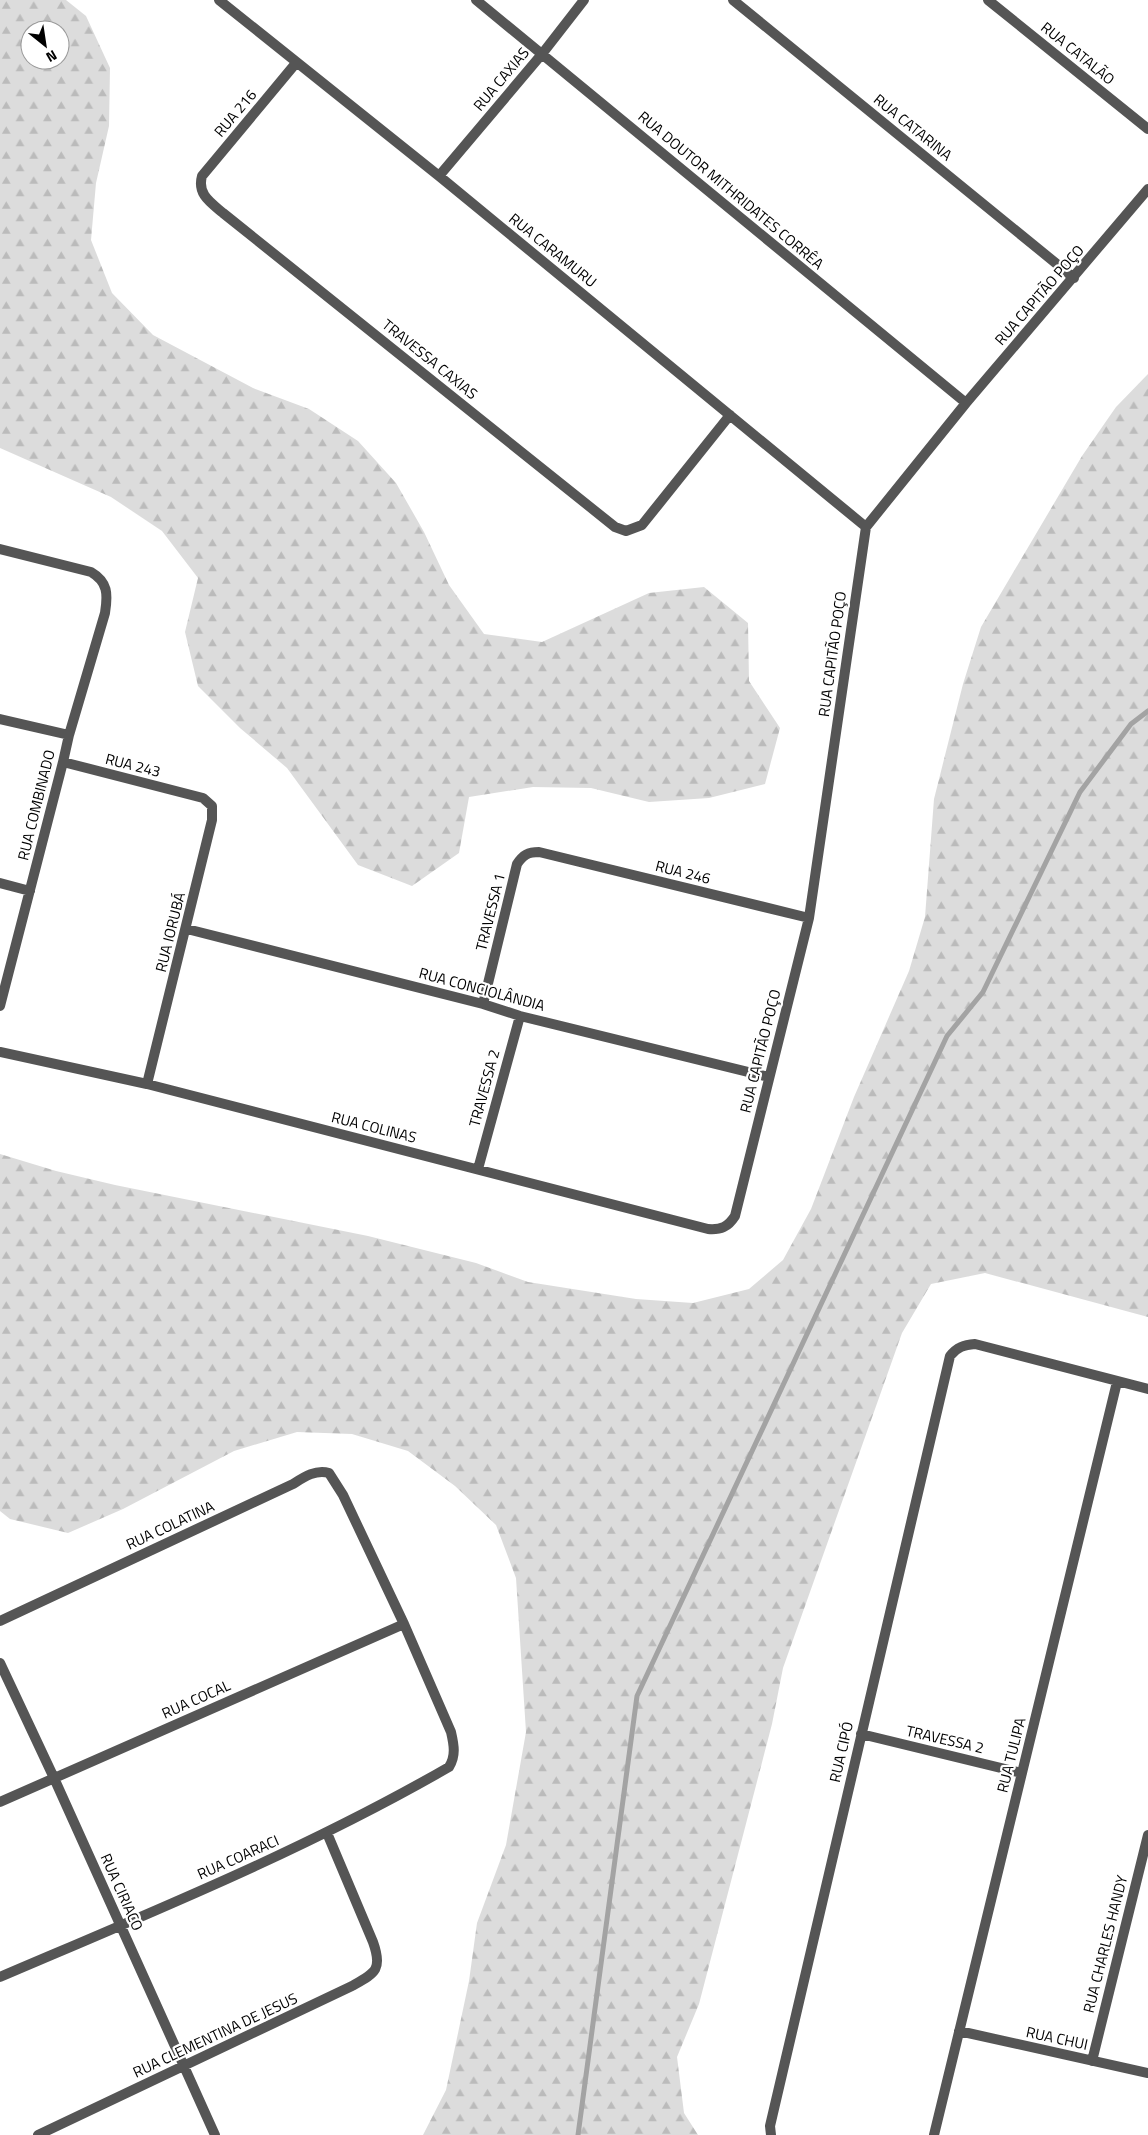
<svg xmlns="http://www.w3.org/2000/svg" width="1148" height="2135" viewBox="0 0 1148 2135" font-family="'Titillium Web',sans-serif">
<defs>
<pattern id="forest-firs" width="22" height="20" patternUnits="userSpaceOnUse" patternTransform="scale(1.25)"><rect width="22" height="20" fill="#dcdcdc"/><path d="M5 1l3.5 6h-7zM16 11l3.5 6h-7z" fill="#bbb"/></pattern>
</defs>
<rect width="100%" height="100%" fill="#fff"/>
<path fill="url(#forest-firs)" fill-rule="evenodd" d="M 0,0 L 66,0 L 86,16 L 110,68 L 109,126 L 96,183 L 91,240 L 112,293 L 153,335 L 253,388 L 309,409 L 358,441 L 396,483 L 424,532 L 449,585 L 484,634 L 542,642 L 649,593 L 704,587 L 748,623 L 749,681 L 780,728 L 765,784 L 709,798 L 649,802 L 591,788 L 533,787 L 469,797 L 459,853 L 412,886 L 358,865 L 287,768 L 240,728 L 198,686 L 185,632 L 198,578 L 162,531 L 111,497 L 0,448 ZM 30,30 L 60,30 L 60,60 L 30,60 Z
M 1148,374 L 1148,1317 L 985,1273 L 931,1284 L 902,1333 L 783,1668 L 772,1724 L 699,2004 L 677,2057 L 684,2113 L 698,2135 L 423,2135 L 446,2090 L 469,1981 L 477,1923 L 506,1845 L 526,1732 L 516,1578 L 496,1525 L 455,1486 L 408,1451 L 352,1434 L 297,1432 L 234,1451 L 123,1509 L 68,1533 L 10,1519 L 0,1511 L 0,1154 L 56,1171 L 115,1185 L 368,1236 L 476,1263 L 528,1282 L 636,1299 L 693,1303 L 749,1289 L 783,1260 L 811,1209 L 854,1097 L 909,971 L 925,917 L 934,799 L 963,684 L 981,627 L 1082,456 L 1116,407 Z"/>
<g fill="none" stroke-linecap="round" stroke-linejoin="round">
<path stroke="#a3a3a3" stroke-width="5" d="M 578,2135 L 637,1696 L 947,1036 L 983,992 L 1080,792 L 1131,724 L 1148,711"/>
<path stroke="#555" stroke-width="10" d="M 219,0 L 439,176 L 866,527
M 476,0 L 966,403
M 733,0 L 1074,278
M 988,0 L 1148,129
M 296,63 L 202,176 C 197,194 210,202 223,213 L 615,527 L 626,531 L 642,525 L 730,415
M 439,176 L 542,54 L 584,0
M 0,549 L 91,572 C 108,582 108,594 105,613 L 69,735 L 63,762 L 0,1006
M 0,719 L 69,735
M 63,762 L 203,798 L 212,806 L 212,820 L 147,1084
M 0,883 L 30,891
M 187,929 L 483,1004 L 520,1016 L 769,1077
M 483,1004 L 517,864 C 523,855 528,852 539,852 L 809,918
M 0,1052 L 147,1084 L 708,1229 C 721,1230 728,1227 735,1216 L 809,918 L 866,527 L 966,403 L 1148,189
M 478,1169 L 520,1016
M 0,1621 L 293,1484 C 304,1477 316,1469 329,1473 L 343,1495 L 404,1624 L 451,1732 C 454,1745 456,1756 449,1767 C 305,1850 152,1912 0,1977
M 0,1663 L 54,1778 L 215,2135
M 861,1734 L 1022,1773
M 0,1802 L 404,1624
M 959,2031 L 1148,2073
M 1092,2061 L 1148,1835
M 38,2135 L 352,1986 C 375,1973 383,1970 373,1942 L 327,1833
M 771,2135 L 770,2126 L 950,1356 C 957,1347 964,1345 975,1344 L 1148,1389
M 934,2135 L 1117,1382"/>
</g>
<g text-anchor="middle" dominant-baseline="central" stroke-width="4.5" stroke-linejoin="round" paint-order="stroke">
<g font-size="15" fill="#000" stroke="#fff">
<text transform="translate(1078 53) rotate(39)">RUA CATALÃO</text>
<text transform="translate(501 79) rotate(-50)">RUA CAXIAS</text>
<text transform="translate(235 113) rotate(-50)">RUA 216</text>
<text transform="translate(913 127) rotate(39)">RUA CATARINA</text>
<text transform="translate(731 190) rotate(40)">RUA DOUTOR MITHRIDATES CORRÊA</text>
<text transform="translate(553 250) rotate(39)">RUA CARAMURU</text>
<text transform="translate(1039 295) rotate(-49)">RUA CAPITÃO POÇO</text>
<text transform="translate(430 359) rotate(39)">TRAVESSA CAXIAS</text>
<text transform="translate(832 654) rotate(-82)">RUA CAPITÃO POÇO</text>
<text transform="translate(133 765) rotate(14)">RUA 243</text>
<text transform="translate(36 805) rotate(-76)">RUA COMBINADO</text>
<text transform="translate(683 872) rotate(14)">RUA 246</text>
<text transform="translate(490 912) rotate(-76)">TRAVESSA 1</text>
<text transform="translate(170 932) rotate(-76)">RUA IORUBÁ</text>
<text transform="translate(482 989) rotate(15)">RUA CONCIOLÂNDIA</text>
<text transform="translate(760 1051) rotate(-76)">RUA CAPITÃO POÇO</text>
<text transform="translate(484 1088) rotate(-75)">TRAVESSA 2</text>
<text transform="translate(374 1127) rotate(14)">RUA COLINAS</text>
<text transform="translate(170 1525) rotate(-25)">RUA COLATINA</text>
<text transform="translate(196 1699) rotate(-24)">RUA COCAL</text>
<text transform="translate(945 1739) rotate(13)">TRAVESSA 2</text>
<text transform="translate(841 1752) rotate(-77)">RUA CIPÓ</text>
<text transform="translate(1011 1755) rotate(-76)">RUA TULIPA</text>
<text transform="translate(238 1857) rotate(-24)">RUA COARACI</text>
<text transform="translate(122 1892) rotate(66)">RUA CIRIACO</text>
<text transform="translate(1105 1944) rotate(-76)">RUA CHARLES HANDY</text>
<text transform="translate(215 2035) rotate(-25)">RUA CLEMENTINA DE JESUS</text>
<text transform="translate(1057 2038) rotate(12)">RUA CHUI</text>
</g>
</g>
<g transform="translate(45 45) rotate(150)"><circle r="24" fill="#ffffff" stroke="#999999"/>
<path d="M0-4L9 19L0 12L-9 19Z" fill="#000000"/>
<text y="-8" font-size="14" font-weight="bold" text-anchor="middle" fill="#000000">N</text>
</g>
</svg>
